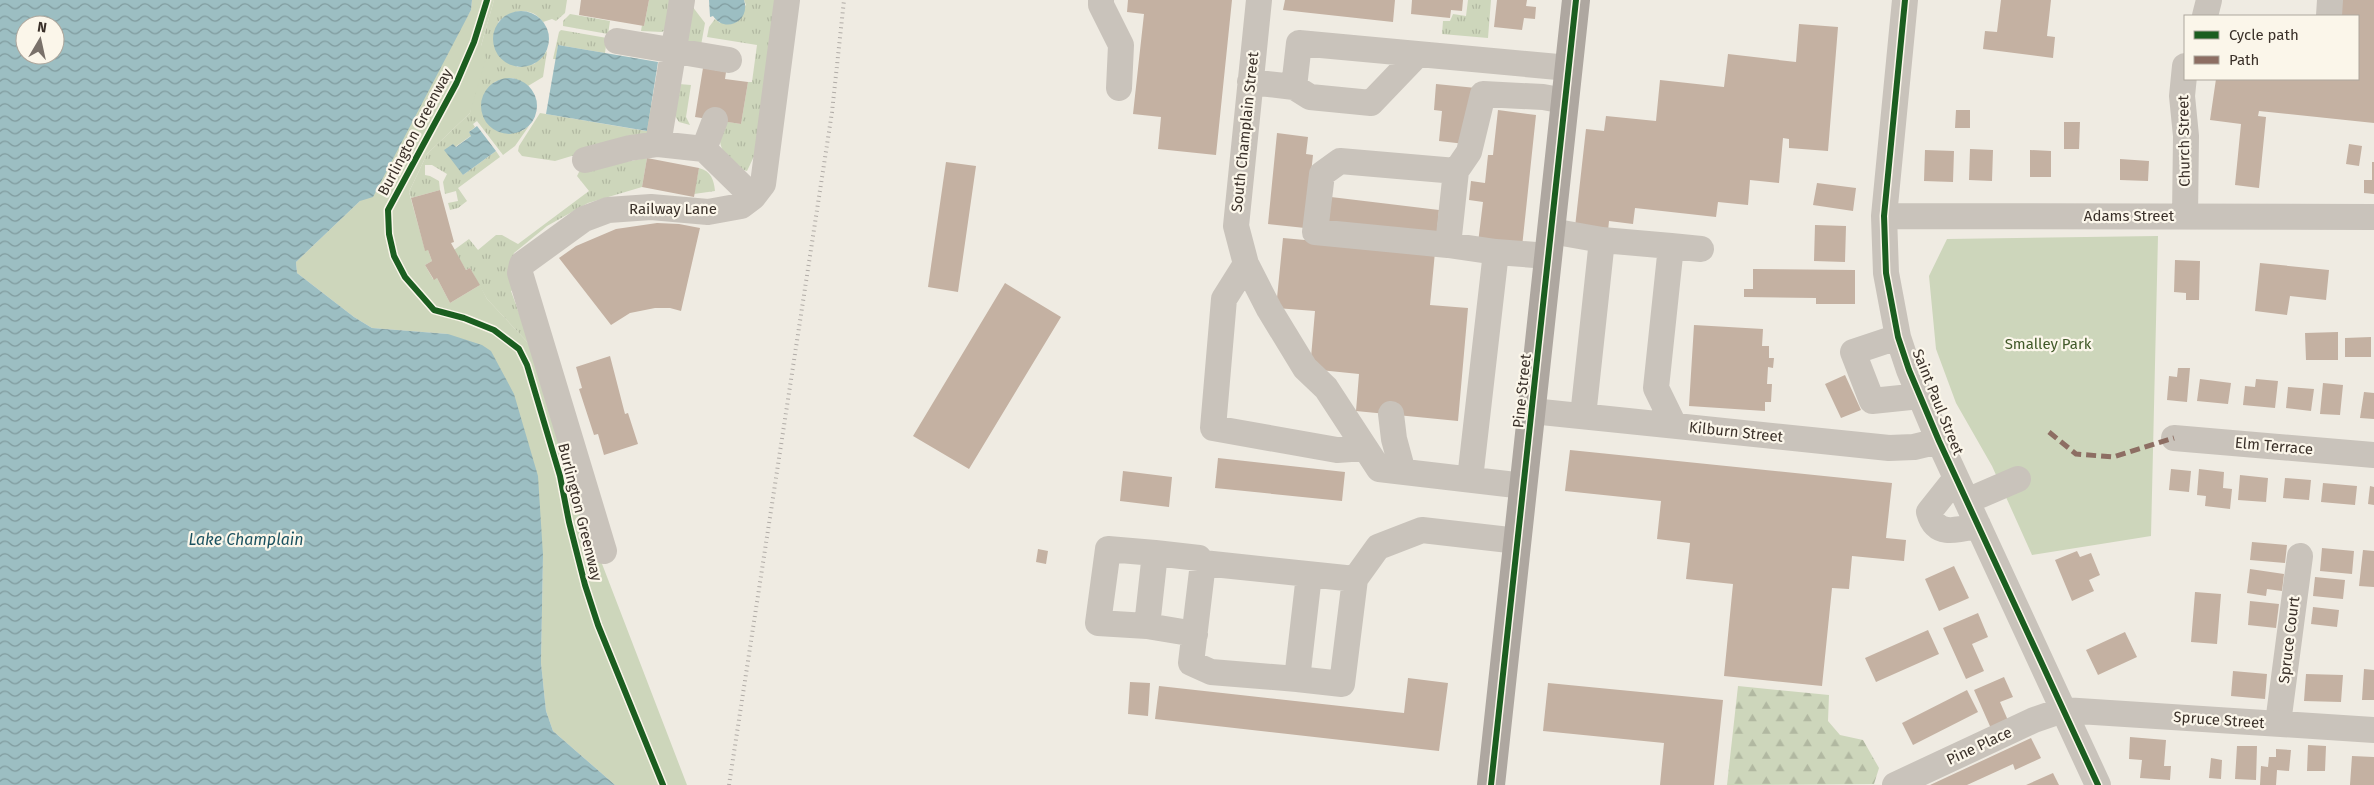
<svg xmlns="http://www.w3.org/2000/svg" width="2374" height="785" viewBox="0 0 2374 785" font-family="'Fira Sans',sans-serif">
<defs>
<pattern id="grass-tufts" width="24" height="20" patternUnits="userSpaceOnUse" patternTransform="scale(1.25)"><rect width="24" height="20" fill="#cdd6bb"/><path d="M3 7l-1-3M5 7V3M7 7l1-3M15 17l-1-3M17 17v-4M19 17l1-3" fill="none" stroke="#b1b8a1"/></pattern>
<pattern id="forest-firs" width="22" height="20" patternUnits="userSpaceOnUse" patternTransform="scale(1.25)"><rect width="22" height="20" fill="#cdd6bb"/><path d="M5 1l3.5 6h-7zM16 11l3.5 6h-7z" fill="#b1b8a1"/></pattern>
<pattern id="water-waves" width="16" height="10" patternUnits="userSpaceOnUse" patternTransform="scale(1.25)"><rect width="16" height="10" fill="#9cbec2"/><path d="M0 5q4-4 8 0t8 0" fill="none" stroke="#809b9e"/></pattern>
</defs>
<rect width="100%" height="100%" fill="#efebe2"/>
<path fill="url(#grass-tufts)" d="M 494,0 L 567,0 L 565,13 L 556,21 L 552,19 L 543,22 C 531,6 512,9 498,22 L 517,67 L 534,64 L 547,51 L 543,77 L 528,86 L 513,78 L 494,82 L 522,131 L 529,126 L 515,146 L 503,155 L 477,121 L 473,124 L 475,127 L 469,132 L 472,135 L 455,147 L 463,175 L 496,151 L 500,157 L 458,188 L 467,201 L 458,208 L 450,210 L 448,203 L 458,201 L 456,191 L 445,194 L 443,182 L 447,174 L 432,165 L 425,165 L 425,175 L 430,176 L 439,181 L 440,190 L 411,198 L 409,192 L 427,154 L 470,113 L 481,46 Z
M 649,0 L 673,0 L 668,28 L 662,32 L 641,31 L 642,25 L 644,26 Z
M 744,0 L 783,0 L 769,125 L 747,171 C 742,170 741,167 737,164 C 718,150 718,143 722,121 L 741,124 L 748,82 L 752,82 L 757,45 L 707,37 L 709,27 L 715,19 L 720,23 L 746,5 Z
M 1468,0 L 1491,0 L 1488,38 L 1442,34 L 1443,21 L 1450,21 L 1453,14 L 1466,16 Z
M 692,6 L 705,23 L 700,51 L 684,48 Z
M 570,14 L 610,21 L 608,34 L 563,26 L 563,21 Z
M 561,30 L 607,38 L 605,53 L 558,45 L 556,59 L 553,59 L 559,32 Z
M 679,84 L 691,85 L 686,117 L 690,125 L 679,122 L 675,116 Z
M 652,102 L 655,103 L 648,133 L 555,161 L 522,156 L 518,151 L 519,146 L 540,113 L 646,131 Z
M 647,158 L 642,187 L 588,203 L 547,226 L 514,253 L 510,267 L 517,288 L 511,291 L 531,346 L 487,299 L 470,268 L 466,270 L 454,250 L 469,239 L 478,250 L 496,235 L 502,235 L 518,244 L 589,191 L 577,176 L 580,170 Z
M 699,168 C 711,171 714,180 715,191 L 694,194 Z"/>
<path fill="url(#forest-firs)" d="M 1738,686 L 1829,695 L 1828,721 L 1840,735 L 1863,740 L 1879,768 L 1874,784 L 1727,785 Z"/>
<path fill="#cdd6bb" d="M 472,0 L 494,0 L 481,46 L 486,58 L 470,113 L 427,154 L 409,192 L 425,250 L 428,250 L 432,261 L 425,265 L 433,279 L 437,278 L 450,303 L 480,285 L 487,299 L 531,346 L 599,556 L 687,785 L 615,785 L 553,731 L 546,711 L 541,663 L 543,555 L 448,334 L 372,328 L 354,317 L 297,273 L 296,262 L 360,201 L 471,10 Z
M 2158,236 L 2151,536 L 2032,555 L 1992,466 L 1956,403 L 1936,349 L 1929,276 L 1947,239 Z"/>
<path fill="url(#water-waves)" fill-rule="evenodd" d="M 0,0 L 472,0 L 471,10 L 373,197 L 360,201 L 296,262 L 297,273 L 354,317 L 372,328 L 448,334 L 482,345 L 491,351 L 514,394 L 538,476 L 543,555 L 541,663 L 546,711 L 553,731 L 615,785 L 0,785 ZM 25,25 L 55,25 L 55,55 L 25,55 Z
M 709,0 L 744,0 C 751,21 725,34 713,16 L 710,17 Z
M493 39a28 28 0 1 1 56 0a28 28 0 1 1-56 0Z
M 558,45 L 658,62 L 647,131 L 546,114 Z
M481 106a28 28 0 1 1 56 0a28 28 0 1 1-56 0Z
M 477,126 L 496,151 L 463,175 L 444,150 L 453,144 L 456,147 L 471,136 L 469,132 Z"/>
<path fill="#c4b1a2" d="M 581,0 L 649,0 L 644,26 L 579,15 Z
M 1128,0 L 1232,0 L 1216,155 L 1158,149 L 1161,117 L 1133,114 L 1144,14 L 1127,12 Z
M 1285,0 L 1395,0 L 1393,22 L 1283,10 Z
M 1412,0 L 1463,0 L 1462,11 L 1451,10 L 1450,18 L 1411,14 Z
M 1497,0 L 1527,0 L 1526,6 L 1536,7 L 1535,19 L 1524,18 L 1522,30 L 1494,27 Z
M 2001,0 L 2051,0 L 2047,36 L 2055,37 L 2053,58 L 1983,49 L 1985,31 L 1997,32 Z
M 2340,0 L 2374,0 L 2374,123 L 2259,111 L 2258,116 L 2266,117 L 2259,188 L 2235,185 L 2241,124 L 2210,120 L 2216,79 L 2358,79 L 2358,16 L 2339,16 Z
M 1799,24 L 1838,27 L 1828,151 L 1789,148 L 1789,139 L 1783,138 L 1779,183 L 1750,180 L 1748,205 L 1718,202 L 1716,217 L 1635,208 L 1633,224 L 1609,221 L 1608,231 L 1575,227 L 1586,129 L 1604,131 L 1606,116 L 1656,121 L 1660,80 L 1724,87 L 1728,54 L 1796,62 Z
M 703,68 L 726,72 L 725,79 L 748,82 L 741,124 L 695,117 Z
M 1436,84 L 1476,88 L 1465,144 L 1439,141 L 1442,111 L 1434,110 Z
M 1498,110 L 1536,115 L 1522,247 L 1478,243 L 1483,202 L 1469,200 L 1471,181 L 1485,183 L 1488,155 L 1493,155 Z
M 1956,110 L 1970,110 L 1970,128 L 1955,128 Z
M 2064,122 L 2080,122 L 2079,149 L 2064,149 Z
M 1277,133 L 1308,137 L 1306,154 L 1313,155 L 1305,228 L 1268,224 Z
M 2349,144 L 2362,146 L 2359,166 L 2346,164 Z
M 1970,149 L 1993,150 L 1992,181 L 1969,180 Z
M 1925,150 L 1954,151 L 1953,182 L 1924,181 Z
M 2030,150 L 2051,151 L 2051,177 L 2030,177 Z
M 647,158 L 699,168 L 694,197 L 642,187 Z
M 2120,159 L 2149,161 L 2148,181 L 2120,180 Z
M 946,162 L 976,166 L 958,292 L 928,287 Z
M 2372,162 L 2374,162 L 2374,194 L 2364,193 L 2364,180 L 2372,180 Z
M 1817,183 L 1856,188 L 1853,211 L 1813,205 Z
M 440,190 L 454,242 L 451,243 L 466,270 L 470,268 L 480,285 L 450,303 L 437,278 L 434,280 L 425,265 L 432,261 L 428,250 L 425,251 L 411,198 Z
M 1331,197 L 1439,210 L 1436,242 L 1327,230 Z
M 657,223 L 679,224 L 700,228 L 681,311 L 670,308 L 655,308 L 630,313 L 611,325 L 559,258 L 576,246 L 616,229 Z
M 1815,225 L 1846,226 L 1845,262 L 1814,261 Z
M 1283,238 L 1435,252 L 1430,305 L 1468,308 L 1458,421 L 1356,411 L 1359,374 L 1310,369 L 1315,311 L 1276,308 Z
M 2175,260 L 2200,261 L 2199,300 L 2186,300 L 2186,293 L 2174,292 Z
M 2260,263 L 2329,270 L 2326,300 L 2290,296 L 2287,315 L 2255,311 Z
M 1753,269 L 1855,270 L 1855,304 L 1816,304 L 1816,298 L 1744,297 L 1744,289 L 1753,289 Z
M 1005,283 L 1061,317 L 969,469 L 913,436 Z
M 1694,325 L 1763,329 L 1762,346 L 1769,346 L 1769,358 L 1774,358 L 1773,368 L 1768,367 L 1767,384 L 1772,384 L 1771,402 L 1765,402 L 1765,411 L 1689,406 Z
M 2338,332 L 2338,360 L 2306,360 L 2305,333 Z
M 2371,337 L 2371,357 L 2345,357 L 2345,338 Z
M 610,356 L 625,414 L 628,413 L 638,444 L 604,455 L 598,434 L 594,435 L 579,389 L 582,388 L 576,367 Z
M 2178,368 L 2190,368 L 2187,402 L 2167,400 L 2169,376 L 2177,377 Z
M 1845,375 L 1861,410 L 1841,418 L 1825,384 Z
M 2200,379 L 2231,383 L 2228,404 L 2197,401 Z
M 2256,379 L 2278,381 L 2275,408 L 2243,405 L 2245,386 L 2255,387 Z
M 2323,383 L 2343,385 L 2340,415 L 2320,414 Z
M 2288,387 L 2314,389 L 2311,411 L 2286,408 Z
M 2364,392 L 2374,393 L 2374,419 L 2360,418 Z
M 1570,450 L 1892,483 L 1886,538 L 1906,540 L 1904,561 L 1852,556 L 1849,589 L 1832,588 L 1822,686 L 1724,676 L 1733,584 L 1686,579 L 1690,543 L 1657,539 L 1661,501 L 1565,491 Z
M 1218,458 L 1345,472 L 1342,501 L 1215,488 Z
M 2171,469 L 2191,471 L 2189,492 L 2169,490 Z
M 2199,469 L 2224,472 L 2223,488 L 2232,489 L 2230,509 L 2205,506 L 2206,496 L 2197,495 Z
M 1123,471 L 1172,477 L 1169,507 L 1120,501 Z
M 2240,475 L 2268,478 L 2266,502 L 2238,500 Z
M 2285,478 L 2311,480 L 2309,500 L 2283,498 Z
M 2323,483 L 2357,486 L 2355,505 L 2321,502 Z
M 2370,486 L 2374,487 L 2374,505 L 2368,504 Z
M 2252,542 L 2287,545 L 2285,563 L 2250,560 Z
M 2322,548 L 2354,551 L 2352,574 L 2320,571 Z
M 1038,549 L 1048,551 L 1046,564 L 1036,562 Z
M 2363,550 L 2374,551 L 2374,587 L 2359,586 Z
M 2077,551 L 2080,557 L 2091,553 L 2100,575 L 2089,580 L 2094,591 L 2072,601 L 2055,560 Z
M 1954,566 L 1969,598 L 1939,611 L 1925,579 Z
M 2250,569 L 2284,574 L 2282,591 L 2267,589 L 2266,596 L 2247,593 Z
M 2315,577 L 2345,580 L 2343,599 L 2313,596 Z
M 2195,592 L 2221,594 L 2217,644 L 2191,642 Z
M 2250,601 L 2279,604 L 2276,628 L 2248,625 Z
M 2313,607 L 2339,610 L 2337,627 L 2311,624 Z
M 1978,613 L 1988,637 L 1972,644 L 1984,671 L 1966,679 L 1943,628 Z
M 1928,630 L 1939,654 L 1876,682 L 1865,658 Z
M 2125,632 L 2137,657 L 2098,675 L 2086,650 Z
M 2364,669 L 2374,670 L 2374,700 L 2362,700 Z
M 2233,671 L 2267,674 L 2265,699 L 2231,696 Z
M 2306,674 L 2343,675 L 2341,702 L 2304,701 Z
M 2004,677 L 2013,697 L 2000,702 L 2010,725 L 1993,733 L 1974,690 Z
M 1408,678 L 1448,683 L 1439,751 L 1155,719 L 1159,686 L 1404,713 Z
M 1130,682 L 1150,683 L 1148,716 L 1128,714 Z
M 1548,683 L 1723,700 L 1714,785 L 1660,785 L 1664,743 L 1543,731 Z
M 1967,690 L 1978,712 L 1913,745 L 1902,723 Z
M 2130,737 L 2166,740 L 2164,766 L 2171,766 L 2170,780 L 2140,778 L 2142,760 L 2129,759 Z
M 2031,738 L 2041,758 L 2015,770 L 2013,764 L 1967,785 L 1930,785 Z
M 2308,745 L 2326,746 L 2325,771 L 2307,771 Z
M 2237,746 L 2257,746 L 2256,780 L 2235,779 Z
M 2276,749 L 2291,750 L 2289,771 L 2277,770 L 2276,785 L 2260,785 L 2261,766 L 2268,767 L 2269,757 L 2276,757 Z
M 2352,756 L 2374,757 L 2374,785 L 2350,785 Z
M 2211,758 L 2222,760 L 2221,779 L 2209,778 Z
M 2053,773 L 2059,785 L 2026,785 Z"/>
<g fill="none" stroke-linecap="round" stroke-linejoin="round">
<path stroke="#c9c3bb" stroke-width="26" d="M 1101,0 L 1101,5 L 1121,45 L 1119,88
M 1259,0 L 1236,226 L 1246,264 L 1269,309 L 1305,368 L 1326,388 L 1379,469 L 1524,486
M 1905,0 L 1884,216 L 1886,273 L 1898,337 L 1909,370 L 1939,441 L 2098,785
M 2205,16 L 2209,0
M 2329,16 L 2330,0
M 617,41 L 729,60
M 1417,55 L 1371,103 L 1310,97 L 1294,87 L 1299,43 L 1569,68
M 1250,82 L 1294,87
M 658,144 L 682,0
M 704,149 L 715,120
M 585,160 L 630,148 L 658,144 L 704,149 L 753,197
M 1884,216 L 2374,217
M 2185,216 L 2186,136 L 2182,96 L 2185,66
M 1551,231 L 1602,240
M 1448,245 L 1456,171
M 1671,246 L 1701,249
M 1496,252 L 1448,245 L 1315,232 L 1322,174 L 1340,161 L 1456,171 L 1469,152 L 1483,94 L 1543,97 L 1565,101
M 1246,264 L 1224,299 L 1213,428 L 1337,450 L 1365,448
M 1898,337 L 1853,352 L 1872,401 L 1920,396
M 1532,411 L 1889,448 L 1914,447 L 1939,441
M 1391,414 L 1394,439 L 1403,472
M 1583,416 L 1602,240 L 1671,246 L 1656,388 L 1674,425
M 2174,438 L 2374,455
M 1956,478 L 1929,512 C 1936,538 1958,530 1978,525
M 1470,479 L 1496,252 L 1549,256
M 1967,501 L 2018,479
M 604,551 L 520,273 L 522,264 L 584,219 L 608,210 L 651,207 L 708,212 L 741,206 L 753,197 L 763,184 L 787,0
M 1309,575 L 1297,679 L 1342,684 L 1355,579 L 1378,547 L 1422,530 L 1518,541
M 1147,626 L 1098,623 L 1108,549 L 1155,553
M 1195,634 L 1147,626 L 1155,553 L 1199,558 L 1203,563
M 1297,679 L 1211,672 L 1191,663 L 1203,563 L 1355,579
M 2278,723 L 2300,556
M 1895,785 L 2034,720 L 2063,710 L 2374,730"/>
<path stroke="#aea7a0" stroke-width="28" d="M 1491,785 L 1576,0"/>
<path stroke="#b0aba6" stroke-width="4" stroke-dasharray="1 4" stroke-linecap="butt" d="M 729,785 L 832,112 L 844,0"/>
<path stroke="#8d6e63" stroke-width="5" stroke-dasharray="10 5" stroke-linecap="butt" d="M 2049,432 L 2076,454 L 2113,457 L 2174,438"/>
<g stroke="#fbf6ea" stroke-width="9">
<path id="cycleway" d="M 487,0 L 474,42 L 456,84 L 388,210 L 389,234 L 394,256 L 405,277 L 434,310 L 464,318 L 494,330 L 519,349 L 527,365 L 560,476 L 569,522 L 585,585 L 598,625 L 663,785
M 1905,0 L 1884,216 L 1886,273 L 1898,337 L 1909,370 L 1939,441 L 2098,785
M 1491,785 L 1576,0"/>
</g>
<use href="#cycleway" stroke="#1b5e20" stroke-width="6"/>
</g>
<g text-anchor="middle" dominant-baseline="central" stroke-width="4.5" stroke-linejoin="round" paint-order="stroke">
<g font-size="15" fill="#3a3029" stroke="#fbf6ea">
<text transform="translate(415 132) rotate(-62)">Burlington Greenway</text>
<text transform="translate(1245 132) rotate(-84)">South Champlain Street</text>
<text transform="translate(2184 141) rotate(-91)">Church Street</text>
<text x="673" y="209">Railway Lane</text>
<text x="2129" y="216">Adams Street</text>
<text transform="translate(1522 391) rotate(-84)">Pine Street</text>
<text transform="translate(1938 402) rotate(68)">Saint Paul Street</text>
<text transform="translate(1736 432) rotate(6)">Kilburn Street</text>
<text transform="translate(2274 446) rotate(5)">Elm Terrace</text>
<text transform="translate(580 512) rotate(76)">Burlington Greenway</text>
<text transform="translate(2289 640) rotate(-83)">Spruce Court</text>
<text transform="translate(2219 720) rotate(4)">Spruce Street</text>
<text transform="translate(1979 746) rotate(-25)">Pine Place</text>
</g>
<g font-size="15" fill="#425a2a" stroke="#fbf6ea">
<text x="2048" y="344">Smalley Park</text>
</g>
<g font-size="16" font-style="italic" fill="#1a515f" stroke="#fbf6ea">
<text x="246" y="539">Lake Champlain</text>
</g>
</g>
<rect x="2184" y="15" width="175" height="65" fill="#fbf6ea" stroke="#aea79d"/>
<rect x="2194" y="31" width="25" height="8" fill="#1b5e20" stroke="#aea79d"/>
<text x="2229" y="40" font-size="15" fill="#3a3029">Cycle path</text>
<rect x="2194" y="56" width="25" height="8" fill="#8d6e63" stroke="#aea79d"/>
<text x="2229" y="65" font-size="15" fill="#3a3029">Path</text>
<g transform="translate(40 40) rotate(9)"><circle r="24" fill="#fbf6ea" stroke="#aea79d"/>
<path d="M0-4L9 19L0 12L-9 19Z" fill="#79716a"/>
<text y="-8" font-size="14" font-weight="bold" text-anchor="middle" fill="#3a3029">N</text>
</g>
</svg>
